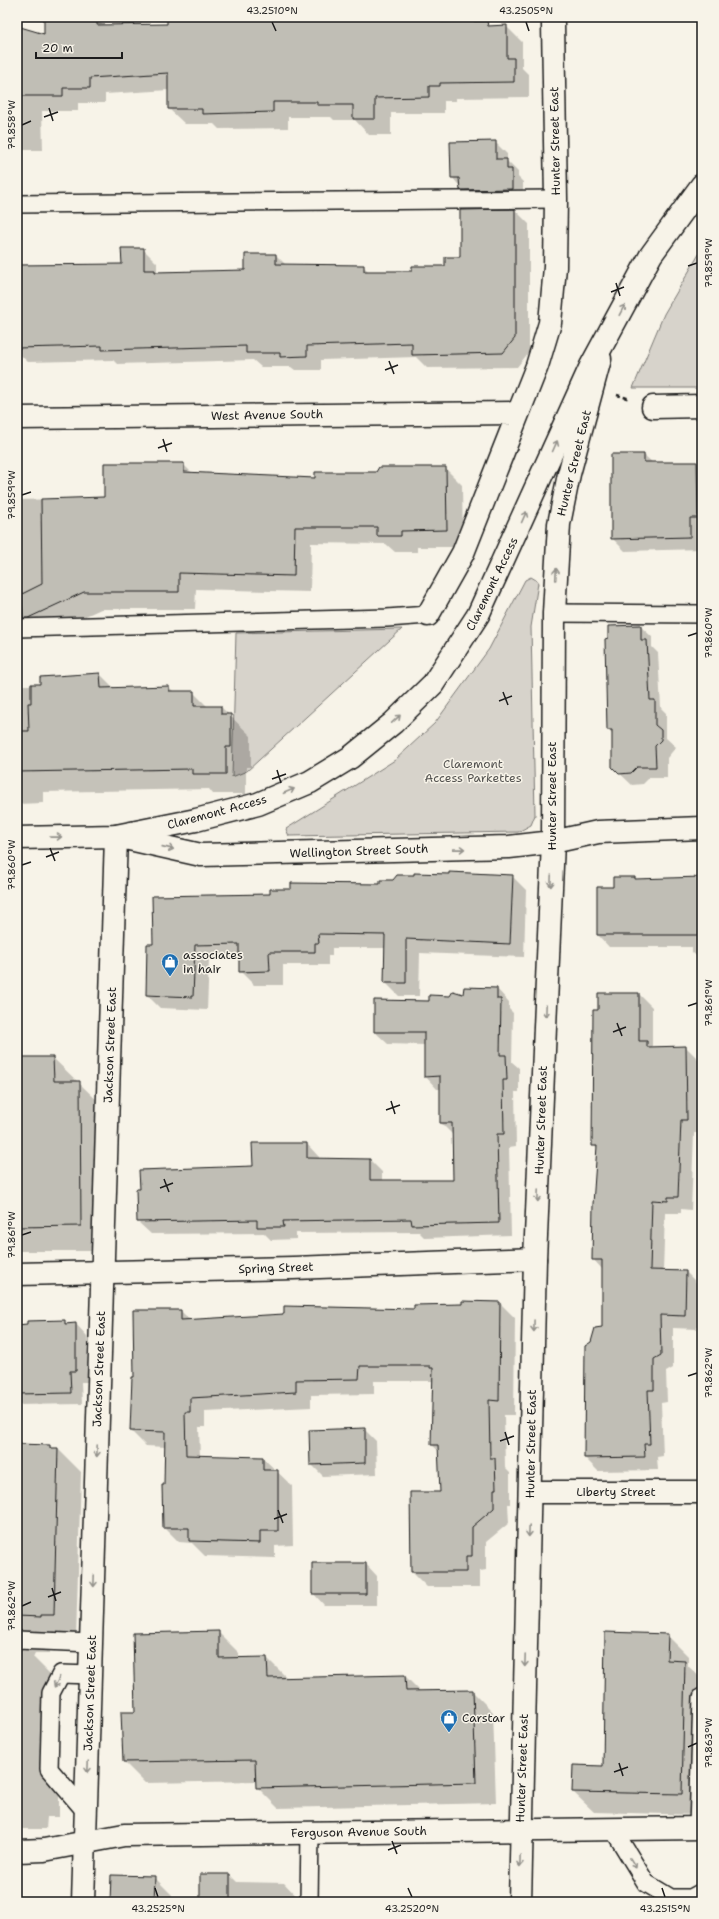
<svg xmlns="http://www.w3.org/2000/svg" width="719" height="1919" viewBox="0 0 719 1919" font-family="'Shantell Sans',sans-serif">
<rect width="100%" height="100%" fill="#f7f3e8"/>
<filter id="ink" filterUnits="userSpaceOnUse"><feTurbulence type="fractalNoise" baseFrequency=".025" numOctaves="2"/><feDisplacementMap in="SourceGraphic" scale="8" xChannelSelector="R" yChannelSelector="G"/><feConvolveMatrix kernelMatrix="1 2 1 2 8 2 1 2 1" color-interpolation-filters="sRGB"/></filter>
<g filter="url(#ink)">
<path fill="#d7d3cb" stroke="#7a7874" d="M 702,249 L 702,388 L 633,388 L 664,314 Z
M 531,577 L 536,580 L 538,583 L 531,627 L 535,815 L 531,825 L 518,832 L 289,836 L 286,829 L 395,760 L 435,723 L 489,649 L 525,580 Z
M 402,629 L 247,771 L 232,777 L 236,633 Z"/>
<path fill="#0003" d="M 329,17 L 443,17 L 449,23 L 487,22 L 491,27 L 506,26 L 522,42 L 522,68 L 529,75 L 529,97 L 456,98 L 456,101 L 444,101 L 444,113 L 391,113 L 391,135 L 369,135 L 355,120 L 334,120 L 331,117 L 288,117 L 288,128 L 219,129 L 214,124 L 185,124 L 169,109 L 169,90 L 105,94 L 105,103 L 78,103 L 78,111 L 42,111 L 43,150 L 17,150 L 17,27 L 45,35 L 96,19 L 104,26 L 168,25 Z
M 495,142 L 507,154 L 507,161 L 518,172 L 518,177 L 523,182 L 523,201 L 472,201 L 452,177 Z
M 515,210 L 529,224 L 529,352 L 517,367 L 427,368 L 416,357 L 321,360 L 321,370 L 295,370 L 291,367 L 261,367 L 253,360 L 117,364 L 113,360 L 28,362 L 17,352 L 17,266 L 123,265 L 143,249 L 157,263 L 157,272 L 246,271 L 276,255 L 286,265 L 363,266 L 369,272 L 413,272 L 446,267 L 461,258 L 461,211 Z
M 612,455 L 644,455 L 653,463 L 702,463 L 702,549 L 625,551 L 612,538 Z
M 183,464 L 192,473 L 316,479 L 445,468 L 462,485 L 463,547 L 417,547 L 417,552 L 395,552 L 386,544 L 311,543 L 310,592 L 196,589 L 195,609 L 101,609 L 46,634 L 41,634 L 24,617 L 17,617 L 17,500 L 105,498 Z
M 640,626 L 652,637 L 652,647 L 658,653 L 661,708 L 666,713 L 666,738 L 676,747 L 667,758 L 667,778 L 649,778 L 643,784 L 632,785 L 613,767 L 613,735 L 608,730 Z
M 100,674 L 114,688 L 169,687 L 174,692 L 193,692 L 208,707 L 221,707 L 251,736 L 251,767 L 246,767 L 246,794 L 213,794 L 209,789 L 43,792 L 43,803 L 17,804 L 17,685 L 42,685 Z
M 512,876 L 526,890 L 524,957 L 420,953 L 419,996 L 399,996 L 385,982 L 386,948 L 332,948 L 332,956 L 328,956 L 328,965 L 283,965 L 283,985 L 254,985 L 240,971 L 240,958 L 209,959 L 207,1010 L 160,1008 L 147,995 L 154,945 L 271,894 Z
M 634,878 L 636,880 L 702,878 L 702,961 L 692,952 L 692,947 L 609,947 L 598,935 L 614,888 Z
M 497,989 L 509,1002 L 509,1009 L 513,1013 L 512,1062 L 519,1068 L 519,1092 L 515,1092 L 516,1146 L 509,1147 L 511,1235 L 425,1238 L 419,1232 L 296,1233 L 296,1239 L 271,1240 L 264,1233 L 151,1234 L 138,1222 L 254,1167 L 307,1144 L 319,1157 L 319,1159 L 370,1160 L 382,1172 L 382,1181 L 454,1181 L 453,1135 L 441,1123 L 441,1089 L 437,1089 L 425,1076 L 425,1045 L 388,1044 L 375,1032 L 430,1002 Z
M 639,994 L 652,1007 L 652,1048 L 686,1047 L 699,1060 L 700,1133 L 694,1133 L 691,1210 L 681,1209 L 681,1213 L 665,1213 L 663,1271 L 686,1272 L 699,1285 L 697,1329 L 673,1328 L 673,1368 L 666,1372 L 667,1402 L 661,1403 L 663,1456 L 657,1457 L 658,1470 L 598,1471 L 585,1458 L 591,1342 L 603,1328 L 603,1270 L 593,1259 L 598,1149 L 593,1145 L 599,1011 Z
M 17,1058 L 53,1058 L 104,1107 L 105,1251 L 17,1251 Z
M 463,1302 L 500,1303 L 515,1318 L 514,1415 L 504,1415 L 505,1468 L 510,1473 L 510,1504 L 508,1504 L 509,1523 L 486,1542 L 486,1570 L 480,1571 L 480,1587 L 427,1587 L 412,1572 L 441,1493 L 440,1452 L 432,1445 L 433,1381 L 374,1381 L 374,1394 L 311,1395 L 311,1407 L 205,1412 L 205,1427 L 199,1427 L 200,1457 L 263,1458 L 292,1486 L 293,1545 L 275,1546 L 275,1558 L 205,1556 L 192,1543 L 179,1542 L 164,1527 L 166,1447 L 146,1446 L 131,1431 L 135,1378 L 181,1311 L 190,1320 L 415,1310 L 463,1304 Z
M 64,1321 L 67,1325 L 76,1324 L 87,1336 L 87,1382 L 81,1382 L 82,1404 L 17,1405 L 17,1326 Z
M 364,1429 L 376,1441 L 377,1474 L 323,1476 L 311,1464 Z
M 17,1445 L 50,1446 L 53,1449 L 58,1449 L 81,1472 L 76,1638 L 50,1639 L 50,1653 L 35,1653 L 33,1657 L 50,1674 L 50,1683 L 59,1691 L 59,1817 L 47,1817 L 46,1829 L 17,1829 Z
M 366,1564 L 377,1576 L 377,1605 L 324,1605 L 313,1593 Z
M 218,1632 L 239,1653 L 239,1659 L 267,1658 L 287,1678 L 405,1676 L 421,1692 L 472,1691 L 493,1712 L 496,1803 L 278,1808 L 257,1787 L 257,1781 L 145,1783 L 124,1762 L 136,1713 Z
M 667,1635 L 688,1656 L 688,1666 L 702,1679 L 702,1815 L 594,1812 L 573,1792 L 604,1767 Z
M 201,1875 L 230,1875 L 237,1882 L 284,1883 L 302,1902 L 201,1902 Z
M 154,1877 L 172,1895 L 172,1902 L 111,1902 Z"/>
<path fill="#c0beb5" stroke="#1c1c1c" d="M 167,17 L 441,17 L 441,22 L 487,21 L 488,26 L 507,25 L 507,58 L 514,58 L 514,82 L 440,83 L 440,86 L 429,86 L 429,97 L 375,98 L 375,119 L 353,119 L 353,105 L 317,105 L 317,102 L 273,102 L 273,112 L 202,114 L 202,109 L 168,109 L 168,73 L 90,78 L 90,88 L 63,88 L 63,96 L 17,96 L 17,26 L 44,34 L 44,18 L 97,18 L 97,25 L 167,24 Z
M 496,141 L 496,159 L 507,159 L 507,169 L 512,169 L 512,189 L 460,190 L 459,178 L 451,178 L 450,142 Z
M 515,209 L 515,338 L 503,353 L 412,355 L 412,343 L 307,346 L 307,356 L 280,357 L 280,353 L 246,353 L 246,346 L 102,350 L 102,346 L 17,348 L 17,265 L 122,264 L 121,248 L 144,248 L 144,270 L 155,270 L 155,272 L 245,270 L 245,254 L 276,254 L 276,264 L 364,265 L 364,271 L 412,271 L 412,266 L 445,266 L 445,257 L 460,257 L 460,210 Z
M 611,454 L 644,454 L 644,462 L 697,462 L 698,518 L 690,518 L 690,537 L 611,539 Z
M 104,463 L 184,463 L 184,472 L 315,478 L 315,472 L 376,472 L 379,467 L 446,467 L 447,530 L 401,531 L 401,536 L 377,536 L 377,527 L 295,527 L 294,576 L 179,573 L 179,592 L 84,592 L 28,618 L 23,618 L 22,594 L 42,584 L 41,499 L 104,497 Z
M 641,625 L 641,640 L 647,640 L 650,700 L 655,700 L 655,725 L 661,730 L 661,740 L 655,746 L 656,767 L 637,767 L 631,773 L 619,774 L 612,767 L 612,730 L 607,730 L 605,639 L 608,638 L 608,626 Z
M 100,673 L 101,688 L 169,686 L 169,691 L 194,691 L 194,706 L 221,706 L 221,714 L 231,714 L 231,747 L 226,747 L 226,774 L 192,774 L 192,769 L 17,772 L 17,731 L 29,731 L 28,703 L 31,703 L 31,684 L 40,684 L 40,677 Z
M 449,872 L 513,875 L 510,944 L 406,939 L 406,983 L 384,983 L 385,935 L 318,934 L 319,943 L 315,943 L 315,952 L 269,952 L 270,971 L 239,972 L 239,944 L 195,945 L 193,997 L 146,995 L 147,944 L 153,944 L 152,896 L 270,894 L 270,889 L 291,889 L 291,883 L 380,884 L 380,880 L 393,880 L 397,875 L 414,875 L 414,873 L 449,874 Z
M 613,877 L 635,877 L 635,879 L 702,877 L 702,935 L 597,935 L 597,887 L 613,887 Z
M 464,987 L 497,988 L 497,999 L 501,999 L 500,1055 L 506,1055 L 507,1080 L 503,1080 L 504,1134 L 497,1134 L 499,1223 L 412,1225 L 411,1219 L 283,1221 L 284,1227 L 257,1227 L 257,1220 L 137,1222 L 136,1189 L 140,1189 L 139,1170 L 253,1166 L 252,1143 L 307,1143 L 307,1158 L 370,1159 L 370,1180 L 453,1180 L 452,1123 L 440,1123 L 440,1076 L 424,1077 L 424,1032 L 374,1032 L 374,1000 L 429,1001 L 429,995 L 450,996 L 453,991 L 463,994 Z
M 598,993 L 639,993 L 639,1041 L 647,1041 L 647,1047 L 686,1046 L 687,1120 L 681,1120 L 678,1197 L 668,1197 L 668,1201 L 652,1200 L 650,1270 L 686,1271 L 685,1316 L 660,1315 L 661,1355 L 654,1359 L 654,1390 L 648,1390 L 650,1444 L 644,1444 L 645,1457 L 584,1458 L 585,1346 L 591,1342 L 595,1328 L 602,1327 L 602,1260 L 592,1260 L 593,1204 L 597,1146 L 592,1146 L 593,1010 L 598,1010 Z
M 17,1057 L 53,1057 L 54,1081 L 80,1081 L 81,1226 L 17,1227 Z
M 462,1301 L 500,1302 L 499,1401 L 489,1400 L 490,1458 L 495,1458 L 496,1489 L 494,1489 L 494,1508 L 472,1527 L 472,1556 L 466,1556 L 466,1572 L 411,1572 L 410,1492 L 440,1492 L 438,1445 L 431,1445 L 433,1368 L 430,1368 L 430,1366 L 360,1366 L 359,1379 L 296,1380 L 296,1392 L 190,1398 L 190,1412 L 185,1412 L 186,1455 L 263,1457 L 263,1470 L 278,1470 L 278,1531 L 260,1531 L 260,1543 L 189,1541 L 189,1528 L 163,1528 L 162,1485 L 164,1485 L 165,1432 L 130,1431 L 132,1377 L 134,1377 L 133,1310 L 181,1310 L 181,1320 L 284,1314 L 284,1306 L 414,1309 L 414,1305 L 462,1304 Z
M 65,1320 L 65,1324 L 76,1323 L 76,1371 L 70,1371 L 71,1393 L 17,1394 L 17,1325 L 27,1324 L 27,1321 Z
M 365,1428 L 365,1463 L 310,1465 L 309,1430 Z
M 17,1444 L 50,1445 L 50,1448 L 58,1448 L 54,1615 L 41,1615 L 41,1617 L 17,1616 Z
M 312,1563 L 366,1563 L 366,1594 L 312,1594 Z
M 219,1631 L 219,1658 L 267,1657 L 268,1678 L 405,1675 L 406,1691 L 473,1690 L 476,1783 L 256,1788 L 255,1760 L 123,1762 L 121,1712 L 135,1712 L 133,1633 Z
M 605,1632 L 668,1634 L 667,1660 L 685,1661 L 682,1794 L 572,1792 L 573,1765 L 603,1766 Z
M 200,1874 L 230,1874 L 230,1902 L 200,1902 Z
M 111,1875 L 155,1876 L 154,1902 L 110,1902 Z"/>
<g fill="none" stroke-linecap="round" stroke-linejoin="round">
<g stroke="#1c1c1c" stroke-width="20">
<path id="service" d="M 17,204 L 556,199
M 554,613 L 702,614
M 17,628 L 387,618 L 428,615
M 17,1640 L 92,1643
M 86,1812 L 49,1769 L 51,1693 L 61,1674 L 91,1675
M 698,1828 L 702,1697
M 613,1829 L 646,1883 L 671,1898 L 691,1898 L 702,1892
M 309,1902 L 310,1833"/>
</g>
<g stroke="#1c1c1c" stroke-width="25">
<path id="minor" d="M 653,407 L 702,406
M 17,418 L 517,413
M 428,615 L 463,553 L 537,366 L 550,323 L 555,267 L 556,199 L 553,24
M 17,1274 L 293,1268 L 535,1259
M 530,1492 L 702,1492
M 17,1851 L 44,1850 L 124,1835 L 702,1828"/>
</g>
<g stroke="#1c1c1c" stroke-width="25">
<path id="tertiary" d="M 83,1902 L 116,836 L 201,855 L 509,847 L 553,842 L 598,832 L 702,828
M 520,1902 L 535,1259 L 553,842 L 554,613 L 559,524 L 569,474 L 600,359"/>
</g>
<g stroke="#1c1c1c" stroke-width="25">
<path id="primary" d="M 17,838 L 116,836 L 196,820 L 258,804 L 310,782 L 351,757 L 393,723 L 433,684 L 478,615 L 591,366 L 651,255 L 702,185"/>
</g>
<path stroke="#1c1c1c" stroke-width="2.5" stroke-dasharray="4 3" stroke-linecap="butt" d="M 617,395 L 630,399"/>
<use href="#service" stroke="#f7f3e8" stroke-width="17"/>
<use href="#minor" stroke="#f7f3e8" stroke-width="22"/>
<use href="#tertiary" stroke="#f7f3e8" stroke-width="22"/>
<use href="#primary" stroke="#f7f3e8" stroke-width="22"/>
</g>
<defs><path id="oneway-shaft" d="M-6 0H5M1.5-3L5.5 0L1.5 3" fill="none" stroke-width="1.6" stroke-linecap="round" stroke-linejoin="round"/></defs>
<g stroke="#94928c">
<use href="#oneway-shaft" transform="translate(622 310) rotate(-62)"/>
<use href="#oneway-shaft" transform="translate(555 446) rotate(-66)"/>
<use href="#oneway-shaft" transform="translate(524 517) rotate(-66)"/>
<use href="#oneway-shaft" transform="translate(556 574) rotate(-87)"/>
<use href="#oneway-shaft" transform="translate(396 719) rotate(-43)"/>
<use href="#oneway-shaft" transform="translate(289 791) rotate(-23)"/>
<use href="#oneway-shaft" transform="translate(56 837) rotate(-1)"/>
<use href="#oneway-shaft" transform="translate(168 848) rotate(13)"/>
<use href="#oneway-shaft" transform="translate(459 849) rotate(-1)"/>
<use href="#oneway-shaft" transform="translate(551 881) rotate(92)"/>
<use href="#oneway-shaft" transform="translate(546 1011) rotate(92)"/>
<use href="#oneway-shaft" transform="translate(538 1196) rotate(92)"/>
<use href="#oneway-shaft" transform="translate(534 1326) rotate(91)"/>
<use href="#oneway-shaft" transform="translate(97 1451) rotate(92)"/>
<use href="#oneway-shaft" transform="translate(529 1531) rotate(92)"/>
<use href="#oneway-shaft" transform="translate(94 1581) rotate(92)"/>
<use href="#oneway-shaft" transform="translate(525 1661) rotate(92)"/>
<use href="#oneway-shaft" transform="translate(57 1682) rotate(117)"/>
<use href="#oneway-shaft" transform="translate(88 1767) rotate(92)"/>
<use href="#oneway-shaft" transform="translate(520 1861) rotate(91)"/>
<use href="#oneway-shaft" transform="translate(633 1863) rotate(58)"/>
</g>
</g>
<path fill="none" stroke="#1c1c1c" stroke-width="1.5" d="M 272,22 L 276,31M 526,22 L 529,31M 49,108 L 53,121M 44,117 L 58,112M 22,125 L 31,121M 688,266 L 697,263M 616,283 L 620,296M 611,292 L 624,287M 389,361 L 394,374M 385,370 L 398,365M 163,439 L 167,452M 158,448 L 172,443M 22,495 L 31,492M 688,636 L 697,633M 503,692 L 508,705M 499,701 L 512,696M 277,770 L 281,783M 272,779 L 286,774M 50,848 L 55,861M 46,857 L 59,852M 22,865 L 31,862M 688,1006 L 697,1003M 617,1023 L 622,1036M 613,1032 L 626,1027M 391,1101 L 395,1114M 386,1110 L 400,1105M 164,1179 L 169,1192M 160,1188 L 173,1183M 22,1235 L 31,1232M 688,1376 L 697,1373M 505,1432 L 509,1445M 500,1441 L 514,1436M 278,1510 L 283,1523M 274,1519 L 287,1514M 52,1588 L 56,1601M 48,1597 L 61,1592M 22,1606 L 31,1602M 688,1747 L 697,1743M 619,1763 L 623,1776M 614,1772 L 628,1767M 392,1841 L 397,1854M 388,1850 L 401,1845M 155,1888 L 158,1897M 408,1888 L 412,1897M 662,1888 L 665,1897"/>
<defs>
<g id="shop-pin" transform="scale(0.9)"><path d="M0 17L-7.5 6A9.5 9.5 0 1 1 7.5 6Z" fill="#1f6fb2" stroke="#f7f3e8"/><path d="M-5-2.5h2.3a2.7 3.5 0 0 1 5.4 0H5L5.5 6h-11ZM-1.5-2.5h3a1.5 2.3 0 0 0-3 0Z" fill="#fff"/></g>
</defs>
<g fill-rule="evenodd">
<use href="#shop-pin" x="170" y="962"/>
<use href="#shop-pin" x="449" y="1718"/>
</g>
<g text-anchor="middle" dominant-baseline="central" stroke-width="3" stroke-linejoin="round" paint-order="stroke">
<g font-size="12" fill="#1c1c1c" stroke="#f7f3e8">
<text transform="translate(555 141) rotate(-91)">Hunter Street East</text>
<text transform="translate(267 415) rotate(-1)">West Avenue South</text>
<text transform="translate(574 463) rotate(-76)">Hunter Street East</text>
<text transform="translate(492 584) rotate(-64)">Claremont Access</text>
<text transform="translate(552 796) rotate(-90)">Hunter Street East</text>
<text transform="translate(217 812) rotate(-15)">Claremont Access</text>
<text transform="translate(359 851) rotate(-2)">Wellington Street South</text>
<text transform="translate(110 1045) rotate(-88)">Jackson Street East</text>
<text transform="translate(541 1120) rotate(-88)">Hunter Street East</text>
<text transform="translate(276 1268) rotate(-2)">Spring Street</text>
<text transform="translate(99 1369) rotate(-88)">Jackson Street East</text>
<text transform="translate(531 1444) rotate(-89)">Hunter Street East</text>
<text x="616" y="1492">Liberty Street</text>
<text transform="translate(90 1693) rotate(-88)">Jackson Street East</text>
<text transform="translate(522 1768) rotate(-88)">Hunter Street East</text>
<text transform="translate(359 1832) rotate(-1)">Ferguson Avenue South</text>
</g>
<g font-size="12" fill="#545351" stroke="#f7f3e8">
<text x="473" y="764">Claremont<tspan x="473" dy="14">Access Parkettes</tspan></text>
</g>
<g font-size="12" fill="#1c1c1c" stroke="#f7f3e8" text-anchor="start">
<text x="183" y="955">associates<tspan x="183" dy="14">in hair</tspan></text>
<text x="462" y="1718">Carstar</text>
</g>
</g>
<rect width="719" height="1919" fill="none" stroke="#f7f3e8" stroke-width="44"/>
<path d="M36 52v6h86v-6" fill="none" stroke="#1c1c1c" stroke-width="2"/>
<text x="42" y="52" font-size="12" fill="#1c1c1c" stroke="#f7f3e8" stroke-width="3" paint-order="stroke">20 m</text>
<rect x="22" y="22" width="675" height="1875" fill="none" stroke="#1c1c1c" stroke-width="1.5"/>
<g font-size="10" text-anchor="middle" fill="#1c1c1c">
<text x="272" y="14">43.2510°N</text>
<text x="526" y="14">43.2505°N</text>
<text transform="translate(11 125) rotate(-90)" y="4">79.858°W</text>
<text transform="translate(708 263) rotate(-90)" y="4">79.859°W</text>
<text transform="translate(11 495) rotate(-90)" y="4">79.859°W</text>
<text transform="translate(708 633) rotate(-90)" y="4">79.860°W</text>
<text transform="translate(11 865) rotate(-90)" y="4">79.860°W</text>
<text transform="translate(708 1003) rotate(-90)" y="4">79.861°W</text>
<text transform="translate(11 1235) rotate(-90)" y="4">79.861°W</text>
<text transform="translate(708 1373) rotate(-90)" y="4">79.862°W</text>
<text transform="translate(11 1606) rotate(-90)" y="4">79.862°W</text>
<text transform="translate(708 1743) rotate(-90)" y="4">79.863°W</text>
<text x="158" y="1912">43.2525°N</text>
<text x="412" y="1912">43.2520°N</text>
<text x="665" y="1912">43.2515°N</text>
</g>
</svg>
